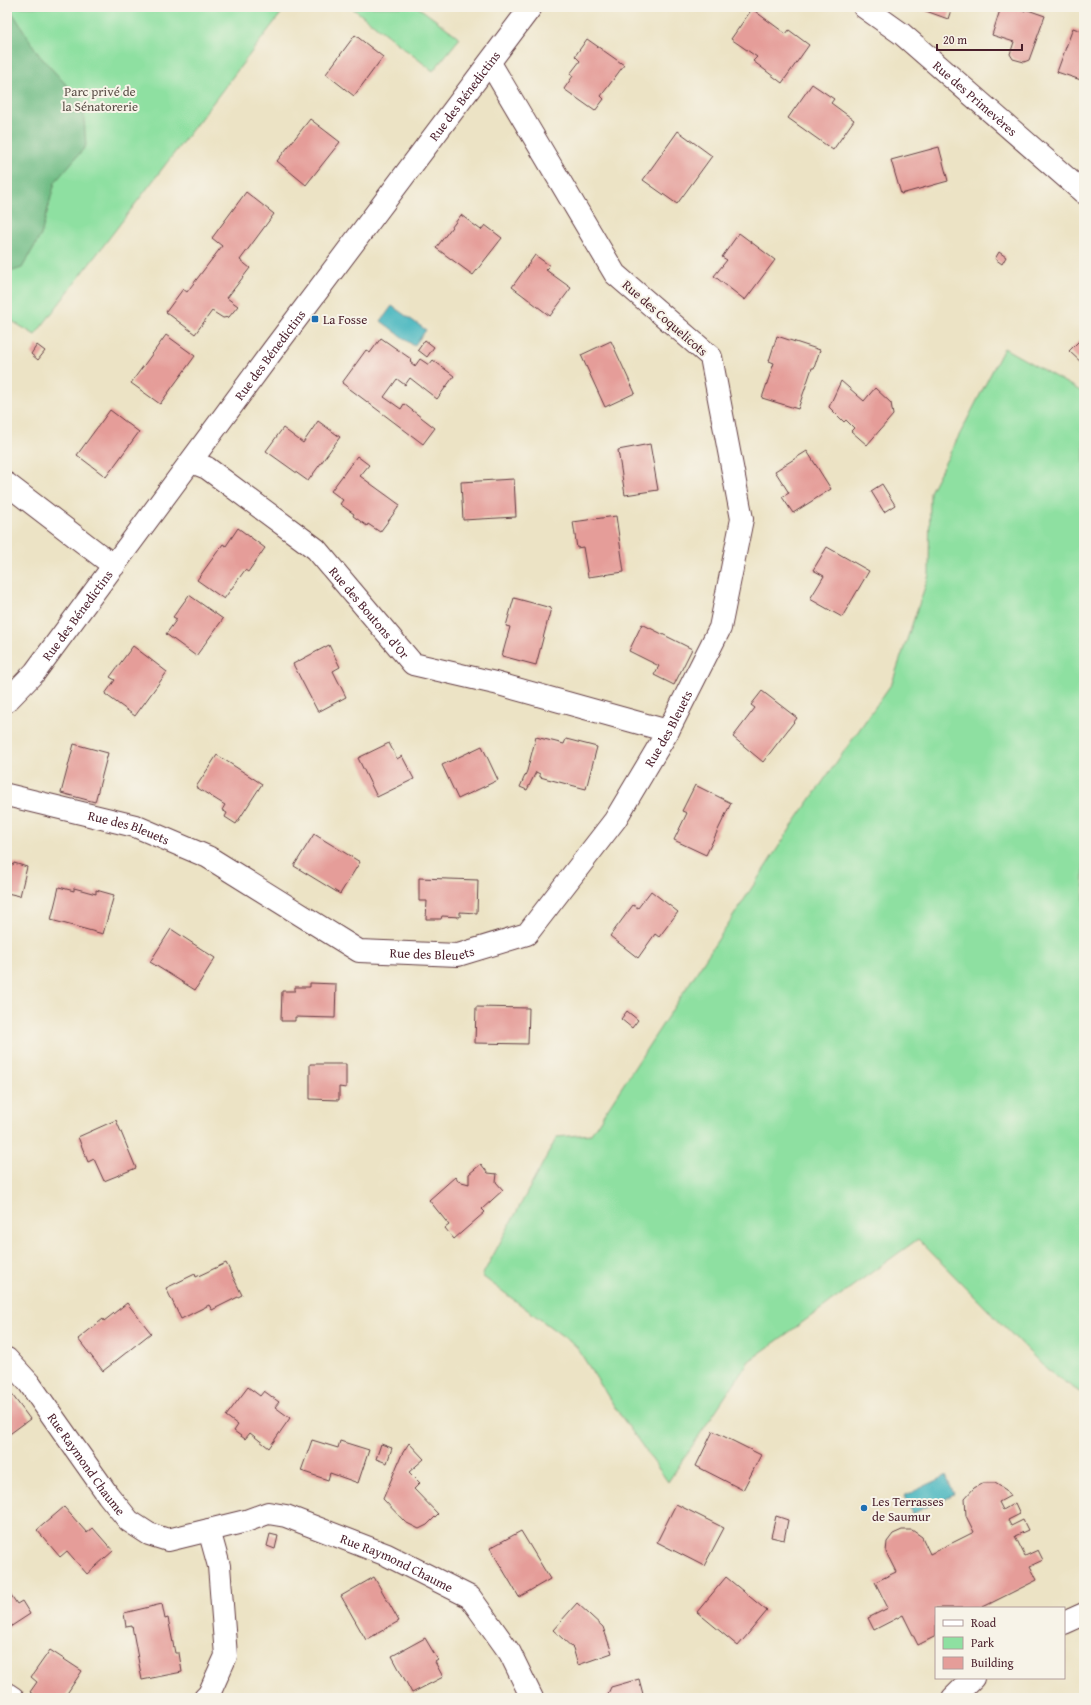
<svg xmlns="http://www.w3.org/2000/svg" width="1091" height="1705" viewBox="0 0 1091 1705" font-family="'Gentium Book Plus',serif">
<rect width="100%" height="100%" fill="#f7f3e8"/>
<filter id="ink" filterUnits="userSpaceOnUse"><feTurbulence type="fractalNoise" baseFrequency=".025" numOctaves="2"/><feDisplacementMap in="SourceGraphic" scale="8" xChannelSelector="R" yChannelSelector="G"/><feConvolveMatrix kernelMatrix="1 2 1 2 8 2 1 2 1" color-interpolation-filters="sRGB"/></filter>
<filter id="wash" filterUnits="userSpaceOnUse"><feTurbulence type="fractalNoise" baseFrequency=".012" numOctaves="4" result="noise"/><feDisplacementMap in="SourceGraphic" scale="16" xChannelSelector="R" yChannelSelector="G"/><feGaussianBlur stdDeviation="0.9" result="paint"/><feColorMatrix in="noise" values="0 0 0 0 0 0 0 0 0 0 0 0 0 0 0 0 0 1.4 0 .05"/><feComposite in="paint" operator="in"/></filter>
<g filter="url(#wash)">
<rect width="100%" height="100%" fill="#ece3c5"/>
<path fill="#8ee0a1" stroke="#6c8066" d="M 7,7 L 286,7 L 35,335 L 7,318 Z
M 351,7 L 418,7 L 460,38 L 433,71 Z
M 1004,348 L 1084,393 L 1084,1395 L 1047,1370 L 918,1239 L 749,1361 L 668,1482 L 616,1409 L 576,1346 L 482,1276 L 557,1137 L 591,1134 L 798,817 L 892,683 L 929,575 L 930,492 Z"/>
<path fill="#72be87" stroke="#5e6e59" d="M 7,7 L 9,7 L 39,55 L 83,103 L 86,146 L 55,182 L 41,235 L 22,268 L 7,273 Z"/>
<path fill="#48b7c0" stroke="#496b76" d="M 392,306 L 426,330 L 414,346 L 381,321 Z
M 946,1476 L 954,1494 L 912,1514 L 904,1496 Z"/>
<g id="blocks">
<path fill="#e59d99" d="M 915,7 L 952,7 L 948,19 Z
M 1001,7 L 1018,7 L 1025,11 L 1025,9 L 1045,16 L 1029,60 L 1024,62 L 1013,59 L 1010,54 L 1014,42 L 992,35 Z
M 752,9 L 786,34 L 789,30 L 809,45 L 782,83 L 753,61 L 757,57 L 731,39 Z
M 1073,28 L 1084,32 L 1084,81 L 1057,72 Z
M 355,35 L 383,57 L 354,96 L 326,74 Z
M 587,39 L 624,65 L 601,96 L 604,99 L 595,111 L 564,89 L 573,76 L 570,74 L 580,61 L 575,56 Z
M 812,84 L 834,99 L 831,103 L 854,120 L 833,150 L 788,118 Z
M 310,119 L 340,142 L 306,185 L 277,161 Z
M 678,131 L 712,156 L 677,204 L 643,180 Z
M 939,147 L 948,181 L 901,194 L 891,160 Z
M 246,192 L 274,214 L 240,260 L 250,268 L 227,298 L 238,306 L 229,317 L 223,318 L 212,311 L 195,334 L 166,312 L 183,289 L 187,292 L 222,246 L 212,238 Z
M 461,215 L 481,230 L 485,225 L 502,238 L 473,275 L 436,248 Z
M 739,233 L 775,260 L 745,300 L 714,276 L 727,260 L 722,257 Z
M 999,252 L 1006,257 L 1002,264 L 995,259 Z
M 535,255 L 550,266 L 546,270 L 571,288 L 550,316 L 512,287 Z
M 166,335 L 195,356 L 160,404 L 131,383 Z
M 777,336 L 820,350 L 814,368 L 812,368 L 798,409 L 762,398 L 774,363 L 769,361 Z
M 1084,336 L 1084,365 L 1069,351 Z
M 381,338 L 411,359 L 410,362 L 415,366 L 420,359 L 429,365 L 433,360 L 454,376 L 437,399 L 410,378 L 405,385 L 397,379 L 384,397 L 401,409 L 404,404 L 435,428 L 423,444 L 342,383 L 366,350 L 370,353 Z
M 425,340 L 434,347 L 427,357 L 418,350 Z
M 611,341 L 635,393 L 605,407 L 581,355 Z
M 37,345 L 45,351 L 38,360 L 31,354 Z
M 841,381 L 864,401 L 875,388 L 891,403 L 893,415 L 867,445 L 851,431 L 854,428 L 846,420 L 844,422 L 829,407 Z
M 110,410 L 139,432 L 106,477 L 77,455 Z
M 318,421 L 340,437 L 308,481 L 266,451 L 283,428 L 303,443 Z
M 650,444 L 658,490 L 625,495 L 618,450 Z
M 807,451 L 831,489 L 793,513 L 782,497 L 789,493 L 775,471 Z
M 357,456 L 369,465 L 360,476 L 400,505 L 380,532 L 368,524 L 367,526 L 353,516 L 354,514 L 340,504 L 343,500 L 331,491 Z
M 514,479 L 516,517 L 463,520 L 461,482 Z
M 882,484 L 895,505 L 884,512 L 871,491 Z
M 616,516 L 624,572 L 588,577 L 583,547 L 577,548 L 573,522 Z
M 238,528 L 265,548 L 248,572 L 245,570 L 224,599 L 197,580 L 223,544 L 226,546 Z
M 827,547 L 869,571 L 842,617 L 810,599 L 824,576 L 813,570 Z
M 189,595 L 223,619 L 196,656 L 166,634 L 177,619 L 173,617 Z
M 514,598 L 551,608 L 536,665 L 502,656 L 510,627 L 506,626 Z
M 642,624 L 692,649 L 674,685 L 654,675 L 659,666 L 629,651 Z
M 329,645 L 340,667 L 333,671 L 346,697 L 318,712 L 293,664 Z
M 133,646 L 167,672 L 135,716 L 105,694 L 115,680 L 110,677 Z
M 762,691 L 797,718 L 763,762 L 733,737 L 755,708 L 751,705 Z
M 536,737 L 564,744 L 566,739 L 597,747 L 586,789 L 540,777 L 540,774 L 536,772 L 527,790 L 520,787 L 527,771 Z
M 389,743 L 397,759 L 402,756 L 414,779 L 377,797 L 358,758 Z
M 74,744 L 108,753 L 95,802 L 61,793 Z
M 482,746 L 498,780 L 458,799 L 442,765 Z
M 217,755 L 262,784 L 236,824 L 225,817 L 227,813 L 222,810 L 225,805 L 196,787 Z
M 695,785 L 731,803 L 706,855 L 674,840 L 687,813 L 682,811 Z
M 314,834 L 360,862 L 340,894 L 294,866 Z
M 7,863 L 13,865 L 14,863 L 27,867 L 20,896 L 7,893 Z
M 419,878 L 478,880 L 477,913 L 460,912 L 460,917 L 442,916 L 441,919 L 426,919 L 427,901 L 419,901 Z
M 59,887 L 74,891 L 74,888 L 96,894 L 96,890 L 114,895 L 103,934 L 51,920 Z
M 651,891 L 678,912 L 659,937 L 655,934 L 638,958 L 610,936 L 633,905 L 638,908 Z
M 171,929 L 215,958 L 195,990 L 150,962 Z
M 310,983 L 336,984 L 335,1018 L 295,1017 L 295,1021 L 281,1021 L 282,991 L 295,991 L 295,987 L 310,987 Z
M 476,1007 L 529,1008 L 528,1044 L 475,1043 Z
M 627,1011 L 638,1020 L 632,1028 L 621,1019 Z
M 310,1064 L 346,1064 L 346,1088 L 339,1087 L 339,1100 L 310,1099 Z
M 116,1120 L 136,1168 L 104,1181 L 94,1159 L 88,1162 L 78,1137 Z
M 481,1164 L 488,1173 L 497,1174 L 496,1182 L 503,1190 L 482,1209 L 485,1212 L 454,1239 L 445,1228 L 449,1225 L 429,1200 L 455,1177 L 458,1181 L 469,1184 L 469,1174 Z
M 226,1263 L 242,1295 L 212,1310 L 209,1305 L 181,1319 L 166,1288 L 195,1274 L 196,1277 Z
M 127,1303 L 151,1333 L 103,1371 L 78,1339 L 103,1319 L 104,1321 Z
M 248,1387 L 260,1396 L 264,1391 L 279,1402 L 275,1407 L 290,1418 L 269,1448 L 250,1433 L 245,1439 L 234,1431 L 238,1425 L 226,1416 Z
M 7,1388 L 30,1419 L 7,1436 Z
M 713,1431 L 761,1455 L 743,1490 L 696,1466 Z
M 312,1440 L 338,1448 L 340,1441 L 369,1450 L 358,1483 L 330,1473 L 328,1480 L 301,1471 Z
M 409,1443 L 424,1459 L 409,1472 L 420,1483 L 414,1489 L 438,1514 L 427,1525 L 419,1529 L 405,1522 L 383,1499 L 402,1454 Z
M 381,1444 L 392,1448 L 387,1463 L 376,1459 Z
M 983,1483 L 995,1483 L 1006,1490 L 1010,1496 L 999,1502 L 1003,1510 L 1015,1503 L 1020,1514 L 1008,1520 L 1011,1526 L 1023,1520 L 1028,1530 L 1015,1536 L 1025,1556 L 1038,1550 L 1043,1560 L 1030,1566 L 1037,1580 L 983,1607 L 983,1608 L 936,1608 L 936,1636 L 918,1645 L 903,1615 L 874,1630 L 868,1618 L 888,1608 L 875,1582 L 896,1572 L 886,1552 L 887,1542 L 893,1534 L 902,1530 L 912,1530 L 922,1537 L 930,1554 L 974,1532 L 966,1516 L 965,1498 L 974,1488 Z
M 676,1504 L 724,1528 L 704,1566 L 657,1542 Z
M 64,1507 L 87,1533 L 93,1528 L 113,1551 L 87,1574 L 67,1551 L 60,1557 L 37,1530 Z
M 776,1516 L 788,1520 L 784,1540 L 771,1537 Z
M 521,1531 L 550,1579 L 519,1597 L 490,1548 Z
M 270,1534 L 278,1536 L 275,1549 L 267,1546 Z
M 374,1577 L 399,1621 L 366,1640 L 341,1596 Z
M 726,1577 L 767,1611 L 738,1646 L 697,1612 Z
M 7,1589 L 17,1604 L 22,1601 L 30,1614 L 7,1629 Z
M 577,1603 L 603,1627 L 612,1653 L 578,1665 L 573,1648 L 553,1630 Z
M 162,1604 L 165,1619 L 168,1618 L 175,1653 L 179,1653 L 182,1672 L 142,1680 L 132,1626 L 126,1627 L 124,1613 Z
M 425,1638 L 438,1660 L 435,1662 L 443,1677 L 412,1693 L 392,1656 Z
M 50,1650 L 82,1671 L 64,1698 L 38,1698 L 30,1692 L 37,1682 L 31,1677 Z
M 639,1679 L 644,1698 L 606,1698 L 611,1687 Z"/>
</g>
</g>
<g filter="url(#ink)">
<use href="#blocks" fill-opacity="0" stroke="#623c42" stroke-width="1"/>
<g fill="none" stroke-linecap="round" stroke-linejoin="round">
<g stroke="#623c42" stroke-width="24">
<g id="minor">
<path id="s1" d="M 864,7 L 902,34 L 1084,193"/>
<path id="s2" d="M 192,462 L 207,468 L 316,549 L 413,664 L 495,683 L 668,731"/>
<path d="M 7,484 L 114,566"/>
<path id="s3" d="M 7,701 L 35,672 L 273,350 L 531,7"/>
<path id="s4" d="M 7,795 L 135,826 L 208,857 L 359,951 L 458,955 L 527,934 L 615,820 L 668,731 L 720,628 L 742,519 L 711,357 L 615,274 L 490,63"/>
<path id="s5" d="M 7,1359 L 29,1383 L 108,1495 L 129,1521 L 149,1534 L 168,1540 L 246,1521 L 268,1513 L 286,1516 L 387,1555 L 470,1597 L 510,1653 L 532,1698"/>
<path d="M 1064,1623 L 1084,1614"/>
<path d="M 7,1694 L 13,1698"/>
<path d="M 205,1698 L 209,1694 L 226,1656 L 219,1566 L 209,1530"/>
<path d="M 953,1698 L 973,1678"/>
</g>
</g>
<use href="#minor" stroke="#fff" stroke-width="22"/>
</g>
</g>
<g fill="#1f6fb2" stroke="#f7f3e8" stroke-width="1.5">
<rect x="311" y="315" width="8" height="8" rx="2"/>
<circle cx="864" cy="1508" r="4"/>
</g>
<g text-anchor="middle" dominant-baseline="central" stroke-width="4" stroke-linejoin="round" paint-order="stroke">
<g font-size="13" fill="#5b4f48" stroke="#f7f3e8">
<text x="100" y="91">Parc privé de<tspan x="100" dy="15">la Sénatorerie</tspan></text>
</g>
<g font-size="13" fill="#4a1f2b" stroke="#f7f3e8">
<text stroke="none"><textPath href="#s3" startOffset="759">Rue des Bénedictins</textPath></text>
<text stroke="none"><textPath href="#s1" startOffset="144">Rue des Primevères</textPath></text>
<text transform="translate(665 318) rotate(41)">Rue des Coquelicots</text>
<text stroke="none"><textPath href="#s3" startOffset="435">Rue des Bénedictins</textPath></text>
<text stroke="none"><textPath href="#s2" startOffset="235">Rue des Boutons d'Or</textPath></text>
<text stroke="none"><textPath href="#s3" startOffset="111">Rue des Bénedictins</textPath></text>
<text stroke="none"><textPath href="#s4" startOffset="810">Rue des Bleuets</textPath></text>
<text stroke="none"><textPath href="#s4" startOffset="126">Rue des Bleuets</textPath></text>
<text stroke="none"><textPath href="#s4" startOffset="462">Rue des Bleuets</textPath></text>
<text stroke="none"><textPath href="#s5" startOffset="132">Rue Raymond Chaume</textPath></text>
<text stroke="none"><textPath href="#s5" startOffset="489">Rue Raymond Chaume</textPath></text>
</g>
<g font-size="13" fill="#4a1f2b" stroke="#f7f3e8" text-anchor="start">
<text x="323" y="319">La Fosse</text>
<text x="872" y="1501">Les Terrasses<tspan x="872" dy="15">de Saumur</tspan></text>
</g>
</g>
<rect width="1091" height="1705" fill="none" stroke="#f7f3e8" stroke-width="24"/>
<rect x="935" y="1607" width="130" height="72" fill="#f7f3e8" stroke="#b29e9c"/>
<rect x="943" y="1620" width="20" height="6" fill="#ffffff" stroke="#b29e9c"/>
<text x="971" y="1627" font-size="12" fill="#4a1f2b">Road</text>
<rect x="943" y="1637" width="20" height="12" fill="#8ee0a1" stroke="#b29e9c"/>
<text x="971" y="1647" font-size="12" fill="#4a1f2b">Park</text>
<rect x="943" y="1657" width="20" height="12" fill="#e59d99" stroke="#b29e9c"/>
<text x="971" y="1667" font-size="12" fill="#4a1f2b">Building</text>
<path d="M937 44v6h85v-6" fill="none" stroke="#4a1f2b" stroke-width="2"/>
<text x="943" y="44" font-size="12" fill="#4a1f2b" stroke="#f7f3e8" stroke-width="3" paint-order="stroke">20 m</text>
</svg>
